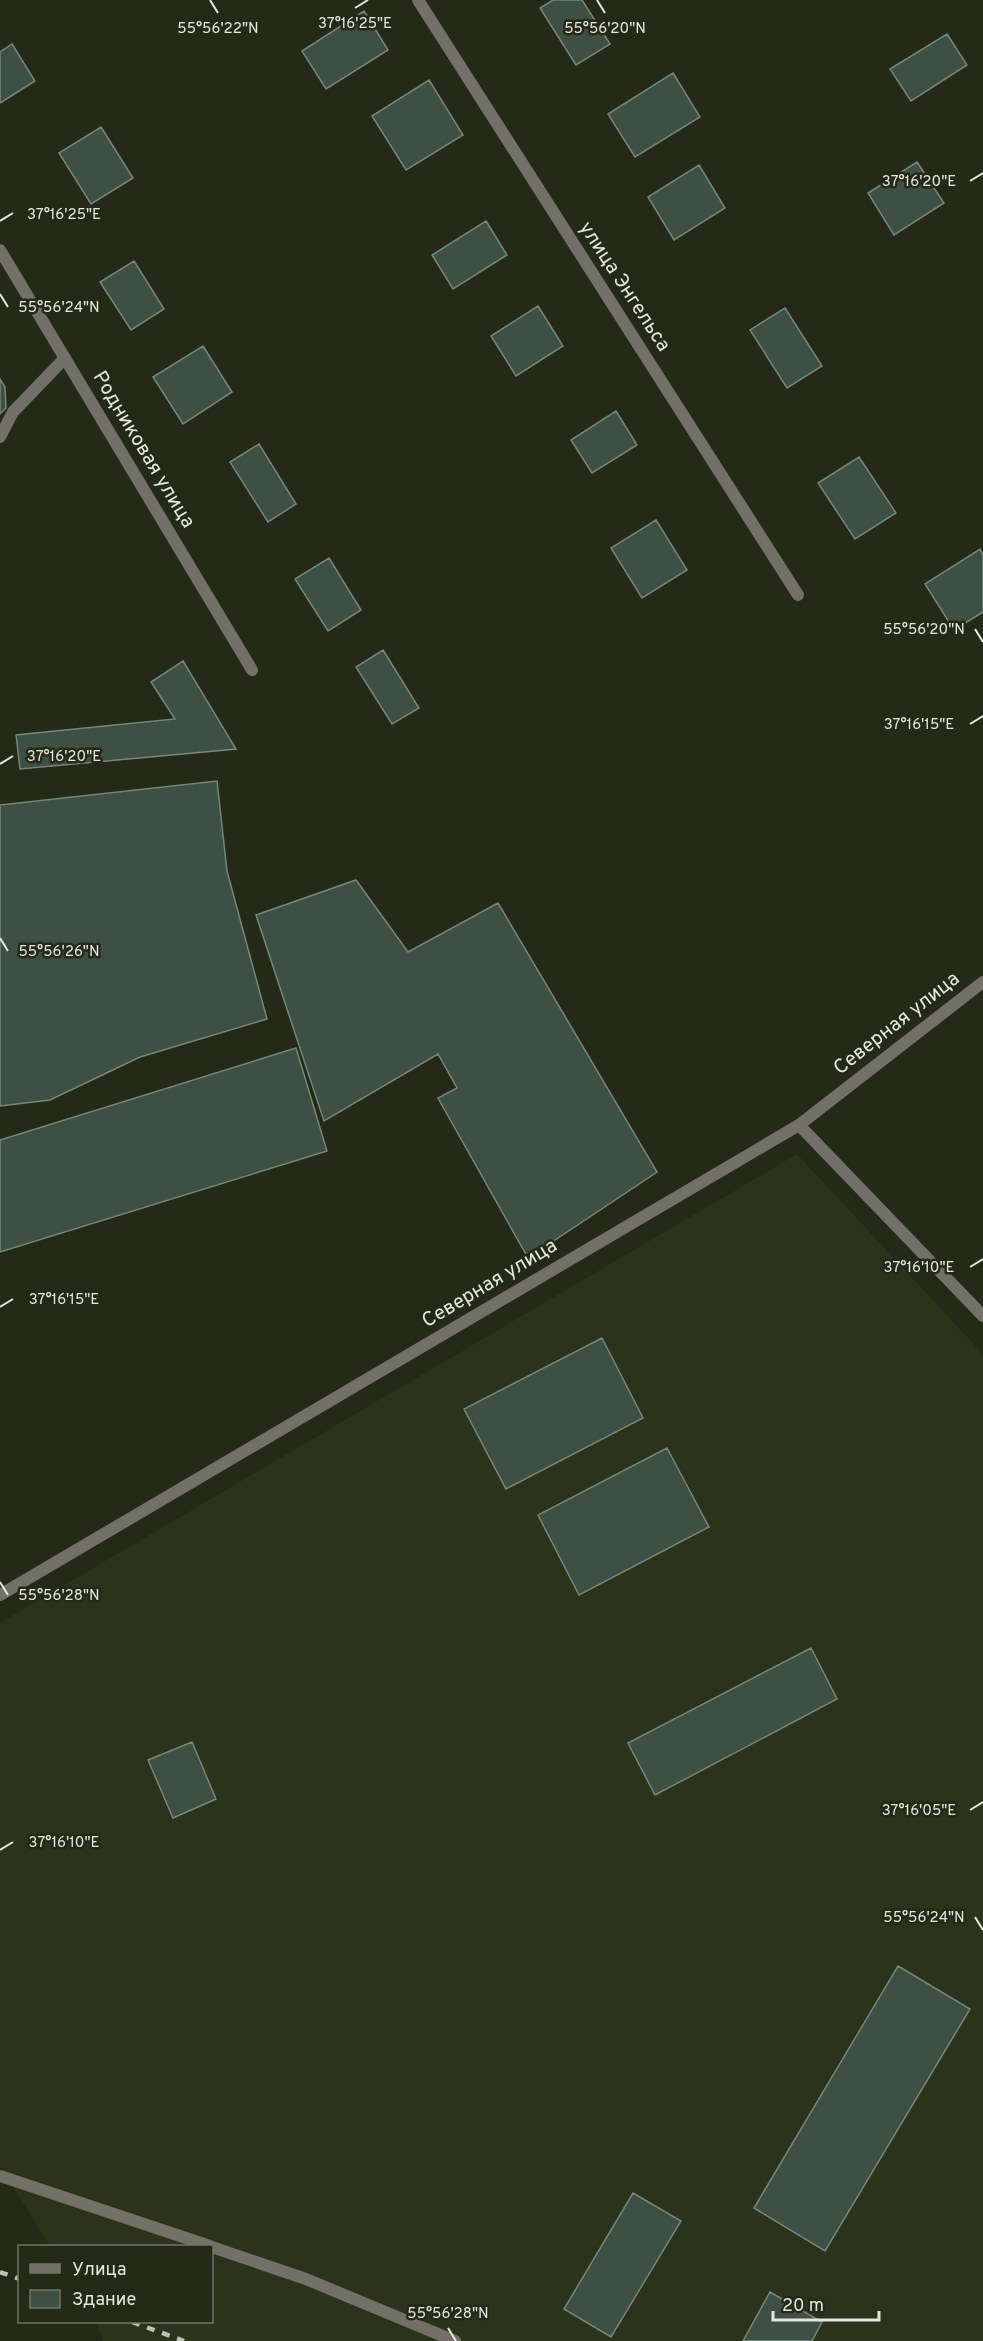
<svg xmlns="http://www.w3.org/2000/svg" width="983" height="2341" viewBox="0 0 983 2341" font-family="Overpass,sans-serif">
<rect width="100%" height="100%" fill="#242918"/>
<path fill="#2c331b" d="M 797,1154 L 983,1354 L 983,2341 L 103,2341 L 96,2322 L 212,2322 L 212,2246 L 50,2246 L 0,2166 L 0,1623 Z"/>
<path fill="#3e4f43" stroke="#74887a" stroke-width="1.5" d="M 553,0 L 582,0 L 610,44 L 576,65 L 540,8 Z
M 364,11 L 388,50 L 326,89 L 302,51 Z
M 947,34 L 967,65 L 911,101 L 890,69 Z
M 12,44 L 35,81 L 0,103 L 0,52 Z
M 673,73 L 700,117 L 635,157 L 608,114 Z
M 429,80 L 463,135 L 406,170 L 372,116 Z
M 101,127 L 133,178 L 91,204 L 59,153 Z
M 917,162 L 944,203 L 894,235 L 868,193 Z
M 699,165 L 725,208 L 674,240 L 648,197 Z
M 486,221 L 507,255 L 453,289 L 432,255 Z
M 134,261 L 164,309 L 131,330 L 100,282 Z
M 538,306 L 563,346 L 516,376 L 491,336 Z
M 785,308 L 822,366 L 787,388 L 750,330 Z
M 203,346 L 232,392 L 183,424 L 153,377 Z
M 0,379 L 5,387 L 6,408 L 0,414 Z
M 616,411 L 637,445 L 592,473 L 571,440 Z
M 259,444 L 296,504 L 268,522 L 230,462 Z
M 859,457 L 896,513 L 855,539 L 818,483 Z
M 656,520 L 687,570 L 642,598 L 611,548 Z
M 980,549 L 983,555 L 983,612 L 954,630 L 925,584 Z
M 329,558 L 361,610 L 328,631 L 295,579 Z
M 383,650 L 419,708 L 392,724 L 356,667 Z
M 183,661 L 236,749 L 20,769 L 16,735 L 175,719 L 151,682 Z
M 217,781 L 227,871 L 267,1019 L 140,1057 L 50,1100 L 0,1106 L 0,805 Z
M 356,880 L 408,952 L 498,903 L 657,1172 L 528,1258 L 438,1098 L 457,1088 L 438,1054 L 324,1121 L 256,915 Z
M 296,1048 L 327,1151 L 0,1252 L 0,1140 Z
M 602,1338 L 643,1418 L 506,1489 L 464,1409 Z
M 667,1448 L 709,1527 L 579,1595 L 538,1515 Z
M 811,1648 L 837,1699 L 655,1795 L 628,1743 Z
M 192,1742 L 216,1799 L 173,1818 L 148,1760 Z
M 898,1966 L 970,2009 L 825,2251 L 754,2208 Z
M 633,2193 L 681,2221 L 611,2337 L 564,2309 Z
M 770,2292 L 822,2322 L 812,2341 L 743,2341 Z"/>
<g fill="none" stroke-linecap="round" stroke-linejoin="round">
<path stroke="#737067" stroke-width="12" d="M 0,437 L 13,412 L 65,358
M 799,1125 L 983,1316
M 0,2176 L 210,2246
M 212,2247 L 306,2279 L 455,2341"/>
<path stroke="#737067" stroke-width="12" d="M 418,0 L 798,595
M 0,250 L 252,670"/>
<path stroke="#737067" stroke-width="12" d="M 0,1595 L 799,1125 L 983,982"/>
<path stroke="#bdc1b5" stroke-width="4.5" stroke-dasharray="8 8" stroke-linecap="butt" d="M 0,2272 L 20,2279
M 132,2322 L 184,2341"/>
</g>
<path fill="none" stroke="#e4e8dd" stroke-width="2" d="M 210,0 L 218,13M 597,0 L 605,13M 355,8 L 368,0M 970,181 L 983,173M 0,221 L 13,213M 0,294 L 8,307M 975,629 L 983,642M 970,724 L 983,716M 0,764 L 13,756M 0,938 L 8,951M 970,1267 L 983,1259M 0,1307 L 13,1299M 0,1582 L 8,1595M 970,1810 L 983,1802M 0,1850 L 13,1842M 975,1917 L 983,1930M 448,2328 L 456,2341"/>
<g text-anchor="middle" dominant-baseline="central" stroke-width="5" stroke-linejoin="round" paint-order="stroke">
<g font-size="20" fill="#e4e8dd" stroke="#242918">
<text transform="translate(624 287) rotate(57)">улица Энгельса</text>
<text transform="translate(143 450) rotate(59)">Родниковая улица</text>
<text transform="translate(897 1024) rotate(-38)">Северная улица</text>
<text transform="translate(490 1284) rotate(-31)">Северная улица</text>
</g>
</g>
<g font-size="15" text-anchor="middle" fill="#e4e8dd" stroke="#242918" stroke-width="5" stroke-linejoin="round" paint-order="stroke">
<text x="355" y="28">37°16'25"E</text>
<text x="218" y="33">55°56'22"N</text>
<text x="605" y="33">55°56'20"N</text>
<text x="919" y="186">37°16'20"E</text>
<text x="64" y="219">37°16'25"E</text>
<text x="59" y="312">55°56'24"N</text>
<text x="924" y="634">55°56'20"N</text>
<text x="919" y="729">37°16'15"E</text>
<text x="64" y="761">37°16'20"E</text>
<text x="59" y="956">55°56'26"N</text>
<text x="919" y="1272">37°16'10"E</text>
<text x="64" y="1304">37°16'15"E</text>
<text x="59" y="1600">55°56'28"N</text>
<text x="919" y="1815">37°16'05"E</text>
<text x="64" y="1847">37°16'10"E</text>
<text x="924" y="1922">55°56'24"N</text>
<text x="448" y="2318">55°56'28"N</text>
</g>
<rect x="18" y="2245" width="195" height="78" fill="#242918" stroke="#717567" stroke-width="1.5"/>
<rect x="30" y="2264" width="30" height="9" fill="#737067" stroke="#717567" stroke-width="1.5"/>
<text x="72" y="2275" font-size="18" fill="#e4e8dd">Улица</text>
<rect x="30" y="2290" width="30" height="18" fill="#3e4f43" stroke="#717567" stroke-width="1.5"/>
<text x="72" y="2305" font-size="18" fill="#e4e8dd">Здание</text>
<path d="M773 2311v9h106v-9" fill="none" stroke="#e4e8dd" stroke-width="3"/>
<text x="782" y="2311" font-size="18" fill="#e4e8dd" stroke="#242918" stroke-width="4.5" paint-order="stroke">20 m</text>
</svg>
